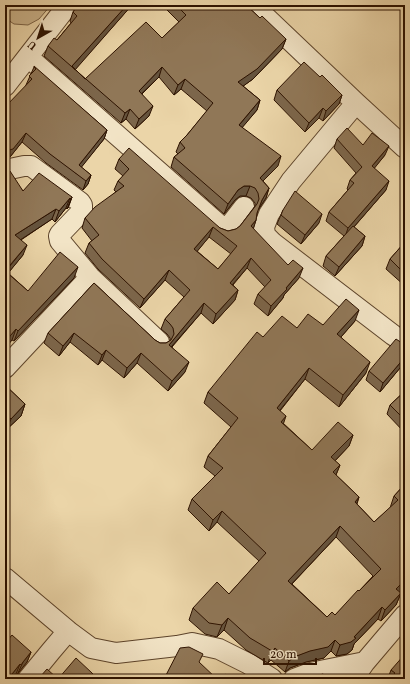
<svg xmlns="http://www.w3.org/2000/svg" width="410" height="684" viewBox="0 0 410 684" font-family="Vollkorn,serif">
<rect width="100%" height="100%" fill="#ebd5a8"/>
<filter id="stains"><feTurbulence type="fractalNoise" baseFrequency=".005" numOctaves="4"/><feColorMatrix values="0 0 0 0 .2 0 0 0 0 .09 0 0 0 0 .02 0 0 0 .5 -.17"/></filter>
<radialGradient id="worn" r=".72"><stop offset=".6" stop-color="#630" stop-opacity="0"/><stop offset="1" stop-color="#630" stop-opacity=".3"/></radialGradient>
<path fill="#cbb48b" stroke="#7c6346" d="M 5,5 L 51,5 L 39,19 L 28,25 L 14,24 L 5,18 Z"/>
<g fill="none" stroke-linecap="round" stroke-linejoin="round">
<g stroke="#5c432a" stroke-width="22">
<path id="street" d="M 253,5 L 356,103 L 405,148
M 28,57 L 224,229 L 227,229 L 244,207
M 5,86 L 68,5
M 356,103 L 291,181 L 269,214 L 264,227 L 265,235 L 273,243 L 393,335 L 405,343
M 5,170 L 24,166 L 31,166 L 80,202 L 82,205 L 82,211 L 60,234 L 59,236 L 60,241 L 90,277 L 159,342
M 5,368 L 90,277
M 5,578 L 68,631 L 91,648 L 116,653 L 177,646 L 192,643 L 219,649 L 249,664 L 272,679
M 28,679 L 51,651 L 68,631
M 294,679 L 310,673 L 365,662
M 353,679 L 365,662 L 405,615"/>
</g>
<use href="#street" stroke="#f2e4c6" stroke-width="20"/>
</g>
<path fill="#7c664b" stroke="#2d1200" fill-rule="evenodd" d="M 78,5 L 132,5 L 75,69 L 85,79 L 162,38 L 179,22 L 162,5 L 246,5 L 260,18 L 286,39 L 282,49 L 253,79 L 243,86 L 260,100 L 257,110 L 242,127 L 278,166 L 263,181 L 269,188 L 266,198 L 258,210 L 257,214 L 256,220 L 253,229 L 299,278 L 284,295 L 283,298 L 268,316 L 254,304 L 258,294 L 265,287 L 247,268 L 233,285 L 238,290 L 235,300 L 213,324 L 201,313 L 172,347 L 185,372 L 168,391 L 137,363 L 124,378 L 102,360 L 98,365 L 70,342 L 59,356 L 44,343 L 48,333 L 94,283 L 155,340 L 160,343 L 166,343 L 170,341 L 170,338 L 167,334 L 161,329 L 165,319 L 184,297 L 165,280 L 140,308 L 98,269 L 85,253 L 89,243 L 92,241 L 82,228 L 85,218 L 116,192 L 114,190 L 118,181 L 123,176 L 115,169 L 119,159 L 220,228 L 228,231 L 236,229 L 240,226 L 255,206 L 255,203 L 251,198 L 246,196 L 240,196 L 235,200 L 224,214 L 171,167 L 174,157 L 178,154 L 176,152 L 180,142 L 187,135 L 207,111 L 181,89 L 174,95 L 159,77 L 142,94 L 149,116 L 135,129 L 126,119 L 121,123 L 44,56 L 48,46 L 57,40 L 71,23 L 70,21 L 73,12 ZM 209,237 L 231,254 L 218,269 L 197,251 Z
M 34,67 L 107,130 L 104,139 L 81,167 L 91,175 L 88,184 L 83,190 L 46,163 L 22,142 L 10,157 L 26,85 Z
M 320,77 L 342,95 L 339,104 L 323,121 L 319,118 L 305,132 L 274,100 L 277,90 Z
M 337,139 L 363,145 L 385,155 L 374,168 L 386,190 L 354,227 L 365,236 L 362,246 L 335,276 L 323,266 L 326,256 L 344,236 L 326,221 L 329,212 L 348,190 L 347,189 L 350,180 L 356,173 L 334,148 Z
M 5,170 L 23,191 L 72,197 L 68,208 L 67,209 L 66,208 L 55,222 L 52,219 L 21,240 L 23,255 L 8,273 L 28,291 L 74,278 L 14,341 L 12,340 L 5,348 Z
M 283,210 L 319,223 L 301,244 L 277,224 Z
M 405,242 L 405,286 L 386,269 L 390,259 Z
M 355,321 L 341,337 L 366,373 L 339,407 L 305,379 L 280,411 L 283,423 L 312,450 L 353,435 L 349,446 L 335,461 L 340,465 L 336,475 L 359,497 L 357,504 L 374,522 L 390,508 L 394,496 L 405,484 L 405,587 L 400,592 L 401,593 L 396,605 L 381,621 L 378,619 L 354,644 L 352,650 L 347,654 L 336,656 L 331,651 L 324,658 L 306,662 L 290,668 L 285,672 L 271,660 L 268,663 L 246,650 L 224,630 L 217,637 L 205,634 L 189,620 L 193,608 L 229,594 L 259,561 L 217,522 L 209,531 L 188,510 L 192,499 L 215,476 L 204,467 L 208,456 L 231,427 L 204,403 L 208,392 L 263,337 L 297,328 L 323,325 ZM 336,537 L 373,576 L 359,591 L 335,615 L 327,617 L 292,584 Z
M 405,345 L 405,362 L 380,392 L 366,380 L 369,371 Z
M 5,385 L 25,404 L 21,416 L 6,430 L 5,429 Z
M 405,391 L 405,433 L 387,414 L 390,405 Z
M 31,652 L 27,662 L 19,672 L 17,675 L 16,674 L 5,679 Z
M 391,670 L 405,679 L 389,679 L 388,678 Z"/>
<path fill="#65533d" stroke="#2d1200" d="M 127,5 L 132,5 L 75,70 L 72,66 Z
M 286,39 L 282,49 L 253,79 L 235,92 L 238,82 Z
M 162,67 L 159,77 L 135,100 L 139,91 Z
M 185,79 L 181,89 L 174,95 L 178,85 Z
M 342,95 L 339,104 L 323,121 L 326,111 Z
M 260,100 L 257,110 L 236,135 L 239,125 Z
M 153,106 L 149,116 L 135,129 L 139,119 Z
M 323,108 L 319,118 L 305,132 L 309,123 Z
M 130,109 L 126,119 L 121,123 L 125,113 Z
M 107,130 L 104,139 L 76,174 L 79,165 Z
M 26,133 L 22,142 L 10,157 L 5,159 L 5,151 Z
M 389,146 L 385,155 L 369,175 L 372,166 Z
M 281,156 L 278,166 L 256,188 L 260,178 Z
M 91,175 L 88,184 L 83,190 L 86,181 Z
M 389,181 L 386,190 L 345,237 L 348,228 Z
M 244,186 L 250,186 L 246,196 L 240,196 L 235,200 L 224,214 L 228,204 L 238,190 Z
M 269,188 L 266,198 L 258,210 L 262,200 Z
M 72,197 L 68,208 L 67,209 L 71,199 Z
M 70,198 L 66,208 L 55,222 L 59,211 Z
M 56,209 L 52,219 L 11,246 L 15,235 Z
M 322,214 L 319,223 L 301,244 L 305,235 Z
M 256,220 L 253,230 L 251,226 Z
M 213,227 L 209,237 L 191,259 L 194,249 Z
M 365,236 L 362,246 L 335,276 L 339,267 Z
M 27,245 L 23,255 L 5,277 L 5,272 Z
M 251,258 L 247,268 L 226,292 L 230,283 Z
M 78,267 L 74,278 L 14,341 L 18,331 Z
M 303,268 L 299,278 L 284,295 L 283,298 L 268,316 L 271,306 Z
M 169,270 L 165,280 L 140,308 L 144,299 Z
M 238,290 L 235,300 L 213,324 L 216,314 Z
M 204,303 L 201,313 L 165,354 L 169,345 Z
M 359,310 L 355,321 L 333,346 L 337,334 Z
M 16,329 L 12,340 L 5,348 L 5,342 Z
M 74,333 L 70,342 L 59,356 L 63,346 Z
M 106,350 L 102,360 L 98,365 L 102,355 Z
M 141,353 L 137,363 L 124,378 L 127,368 Z
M 405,357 L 405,362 L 380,392 L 383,383 Z
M 189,362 L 185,372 L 168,391 L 172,381 Z
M 370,362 L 366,373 L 339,407 L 343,395 Z
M 309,368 L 305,379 L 272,420 L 277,408 Z
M 25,404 L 21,416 L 6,430 L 11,419 Z
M 286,416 L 282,428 L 281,422 Z
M 353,435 L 349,446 L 327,469 L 331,457 Z
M 340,465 L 335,477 L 333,472 Z
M 359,497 L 355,508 L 355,502 Z
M 222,511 L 217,522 L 209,531 L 213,520 Z
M 340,526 L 336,537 L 284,592 L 288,581 Z
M 405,580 L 405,587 L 392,600 L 396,589 Z
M 401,593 L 396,605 L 381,621 L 385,610 Z
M 382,607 L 378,619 L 354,644 L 352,650 L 347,654 L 336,656 L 340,645 L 354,637 Z
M 228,618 L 224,630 L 217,637 L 222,625 Z
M 335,640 L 331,651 L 324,658 L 306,662 L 290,668 L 285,672 L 289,661 L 294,657 Z
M 275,648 L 271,660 L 268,663 L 272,651 Z
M 31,652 L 27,662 L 19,672 L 17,675 L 23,662 Z
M 20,664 L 16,674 L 12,679 L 8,679 Z"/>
<path fill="#907757" stroke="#2d1200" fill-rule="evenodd" d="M 78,5 L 127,5 L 72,66 L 85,79 L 146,22 L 162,38 L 186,15 L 176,5 L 246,5 L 260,18 L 262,16 L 286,39 L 257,69 L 238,82 L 260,100 L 239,125 L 281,156 L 260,178 L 269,188 L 262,200 L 257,213 L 256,220 L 251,226 L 288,265 L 293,260 L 303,268 L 286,288 L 287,289 L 271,306 L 258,294 L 271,280 L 251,258 L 230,283 L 238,290 L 216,314 L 204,303 L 169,345 L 189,362 L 172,381 L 141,353 L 127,368 L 106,350 L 102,355 L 74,333 L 63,346 L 48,333 L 94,283 L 155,340 L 160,343 L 166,343 L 171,340 L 174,334 L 173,328 L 170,324 L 165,319 L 190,290 L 169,270 L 144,299 L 102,259 L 89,243 L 99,235 L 85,218 L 95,207 L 124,186 L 118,181 L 129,169 L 119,159 L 129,148 L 220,228 L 228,231 L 236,229 L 240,226 L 257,204 L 259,199 L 258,193 L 255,188 L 250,186 L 244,186 L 238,190 L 228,204 L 174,157 L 185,148 L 180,142 L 187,135 L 213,103 L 185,79 L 178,85 L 162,67 L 139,91 L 153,106 L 139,119 L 130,109 L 125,113 L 48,46 L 54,38 L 57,40 L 77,16 L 73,12 ZM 213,227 L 237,246 L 218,269 L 194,249 Z
M 304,62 L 320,77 L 322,75 L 342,95 L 326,111 L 323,108 L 309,123 L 277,90 Z
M 34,66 L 107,130 L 79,165 L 91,175 L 86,181 L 50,154 L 26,133 L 13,149 L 5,151 L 5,107 L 32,79 L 29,76 L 36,69 L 34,67 Z
M 347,128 L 363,145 L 372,133 L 389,146 L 372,166 L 389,181 L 348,228 L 329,212 L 354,183 L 350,180 L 362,167 L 337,139 Z
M 5,170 L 10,171 L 23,191 L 39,173 L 72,197 L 71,199 L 70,198 L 59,211 L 56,209 L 15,235 L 27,245 L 5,271 L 28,291 L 60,252 L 78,267 L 18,331 L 16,329 L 5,342 Z
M 295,191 L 322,214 L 305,235 L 281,215 L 283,210 Z
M 353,226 L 365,236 L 339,267 L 326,256 Z
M 405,242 L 405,274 L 390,259 Z
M 346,299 L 359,310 L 337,334 L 370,362 L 343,395 L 309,368 L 277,408 L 286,416 L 281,422 L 312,450 L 338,422 L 353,435 L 331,457 L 340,465 L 333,472 L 359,497 L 355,502 L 374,522 L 398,500 L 394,496 L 405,484 L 405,580 L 396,589 L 401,593 L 385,610 L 382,607 L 354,637 L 356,638 L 351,642 L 340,645 L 335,640 L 328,647 L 310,651 L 294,657 L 289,661 L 275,648 L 272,651 L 250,638 L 228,618 L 222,625 L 209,623 L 193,608 L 217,582 L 229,594 L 266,553 L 222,511 L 213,520 L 192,499 L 223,468 L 208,456 L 238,418 L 208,392 L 257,332 L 263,337 L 282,316 L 297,328 L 308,314 L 323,325 ZM 340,526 L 381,569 L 359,591 L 358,590 L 335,615 L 332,612 L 327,617 L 288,581 Z
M 396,339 L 405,345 L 405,357 L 383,383 L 369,371 Z
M 5,385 L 25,404 L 11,419 L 5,413 Z
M 405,391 L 405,420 L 390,405 Z
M 12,635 L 31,652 L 23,662 L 21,665 L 20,664 L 8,679 L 5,679 L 5,643 Z
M 189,647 L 203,654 L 199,662 L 217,679 L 164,679 L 180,648 Z
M 405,654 L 405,679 L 389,679 L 395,673 L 391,670 Z
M 76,658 L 92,673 L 98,679 L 38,679 L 40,677 L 47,669 L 58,679 Z
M 225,674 L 231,679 L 221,679 Z
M 323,674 L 329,679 L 305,679 Z
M 157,676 L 161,679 L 155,679 Z"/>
<rect width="410" height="684" fill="none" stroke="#ebd5a8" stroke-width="20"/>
<rect x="6" y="6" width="398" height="672" fill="none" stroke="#2d1200" stroke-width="2"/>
<rect x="10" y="10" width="390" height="664" fill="none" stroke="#2d1200"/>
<g transform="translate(38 38) rotate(219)" stroke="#f2e4c6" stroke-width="3" paint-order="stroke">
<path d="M0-3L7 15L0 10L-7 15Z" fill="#2d1200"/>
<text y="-6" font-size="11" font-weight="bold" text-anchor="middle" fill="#2d1200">U</text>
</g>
<path d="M264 658v6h52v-6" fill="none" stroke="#2d1200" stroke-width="2"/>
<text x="270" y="658" font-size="12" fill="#2d1200" stroke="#f2e4c6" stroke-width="3" paint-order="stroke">20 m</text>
<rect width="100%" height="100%" filter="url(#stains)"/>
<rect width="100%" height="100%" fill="url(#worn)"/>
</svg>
